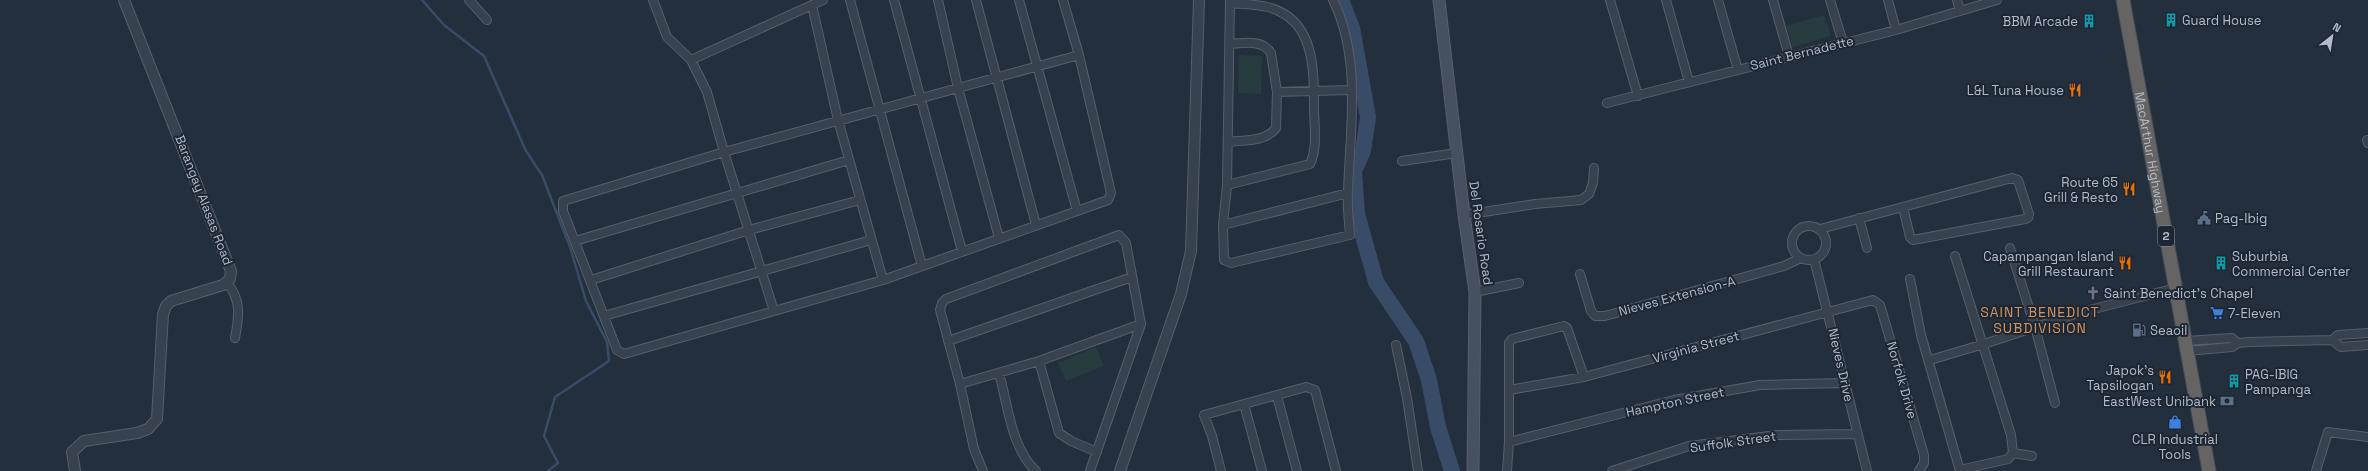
<svg xmlns="http://www.w3.org/2000/svg" width="2368" height="471" viewBox="0 0 2368 471" font-family="'Space Grotesk',sans-serif">
<rect width="100%" height="100%" fill="#242f3e"/>
<path fill="#263c3f" d="M 1824,15 L 1831,36 L 1793,47 L 1786,26 Z
M 1239,55 L 1262,56 L 1261,94 L 1238,93 Z
M 1096,347 L 1104,366 L 1066,381 L 1058,363 Z"/>
<g fill="none" stroke-linecap="round" stroke-linejoin="round">
<path stroke="#394c67" stroke-width="2.5" d="M 422,0 L 444,25 L 484,56 L 526,151 L 542,175 L 570,247 L 586,301 L 607,342 L 609,361 L 555,397 L 544,436 L 558,463 L 548,471"/>
<path stroke="#394c67" stroke-width="16" d="M 1341,0 L 1352,28 L 1368,117 L 1363,151 L 1354,171 L 1357,214 L 1376,282 L 1416,341 L 1429,380 L 1438,427 L 1452,471"/>
<g stroke="#565f6c" stroke-width="10">
<path id="minor" d="M 469,0 L 487,20
M 653,0 L 667,37 L 691,60 L 823,0
M 850,0 L 922,266
M 894,0 L 962,251
M 938,0 L 958,88 L 999,238
M 976,0 L 1036,225
M 1019,0 L 1077,211
M 1230,0 L 1227,185 L 1223,225 L 1224,260 L 1231,263 L 1350,235 C 1349,221 1347,206 1348,192 C 1350,129 1362,59 1333,0
M 1610,0 L 1638,96
M 1666,0 L 1689,82
M 1718,0 L 1738,70
M 1773,0 L 1789,56
M 1830,0 L 1843,43
M 1888,0 L 1896,30
M 1957,0 L 1960,11
M 812,5 L 838,120 L 883,280 L 1108,200 L 1111,193 L 1079,55 L 1063,0
M 691,60 L 707,92 L 724,152 L 563,201 L 563,211 L 617,350 L 624,354 L 774,311
M 1277,92 L 1351,90
M 1607,103 L 1896,30 L 1997,0
M 2367,140 L 2368,143
M 1228,142 C 1243,140 1266,142 1276,128 L 1277,92 L 1271,53 C 1262,39 1244,43 1229,44
M 1402,161 L 1457,153
M 1227,185 L 1310,164 C 1318,147 1314,125 1314,107 C 1314,67 1314,18 1267,7 C 1255,4 1242,4 1230,3
M 1464,215 L 1535,204 L 1581,200 L 1589,194 L 1593,183 L 1594,168
M 1859,218 L 1867,248
M 1223,225 L 1348,193
M1792 243a17 17 0 1 1 34 0a17 17 0 1 1-34 0Z
M 1820,229 L 2012,178 L 2018,180 L 2029,214 L 2028,218 L 2025,219 L 1913,240 L 1910,237 L 1903,207
M 575,241 L 849,160
M 2010,248 L 2035,327 L 2055,403
M 1955,256 L 2011,435 L 2013,453 L 2008,459 L 1960,470
M 1814,259 L 1867,471
M 1580,274 L 1591,311 L 1595,316 L 1605,316 L 1784,266 L 1801,258
M 1910,279 L 1921,335 L 1960,471
M 591,280 L 749,230 L 860,200
M 883,280 L 774,311 L 724,152 L 1079,55
M 226,282 C 242,299 239,317 235,338
M 1475,292 L 1519,283
M 604,316 L 871,240
M 2332,340 L 2338,335 L 2368,333
M 948,341 L 1132,277
M 2186,341 L 2232,338 L 2238,343
M 1396,345 L 1407,398 L 1418,471
M 2188,351 L 2232,347 L 2238,343 L 2249,342 L 2332,340 L 2341,347 L 2368,345
M 1930,360 L 1984,344 L 2078,313 L 2176,288
M 1039,361 L 1059,433 L 1071,441 L 1097,452
M 999,373 C 1008,405 1011,448 1036,471
M 960,384 L 1039,361 L 1141,324
M 1509,390 L 1584,377 L 1873,300 L 1880,305 L 1924,455 L 1924,463 L 1919,471
M 1277,396 L 1297,471
M 1244,404 L 1262,471
M 1509,442 L 1674,400 L 1760,385 L 1845,383
M 2013,453 L 2032,456
M 983,471 L 974,449 L 960,384 L 940,310 L 942,303 L 946,299 L 1119,235 L 1126,243 L 1141,324 L 1090,471
M 1221,471 L 1212,436 L 1204,415 L 1306,387 L 1315,390 L 1336,471
M 1507,471 L 1509,442 L 1509,343 L 1512,339 L 1564,326 L 1567,328 L 1584,377
M 1612,471 L 1689,446 L 1777,435 L 1857,434
M 2316,471 L 2328,432 L 2368,437"/>
</g>
<g stroke="#565f6c" stroke-width="12">
<path id="tertiary" d="M 75,471 L 72,452 L 84,441 L 137,433 L 148,429 L 157,419 L 163,314 L 166,306 L 171,301 L 223,285 L 230,279 L 231,271 L 124,0
M 1120,471 L 1181,294 L 1191,251 L 1199,0"/>
</g>
<g stroke="#565f6c" stroke-width="13">
<path id="secondary" d="M 1439,0 L 1464,215 L 1475,292 L 1473,471"/>
</g>
<g stroke="#434c59" stroke-width="15">
<g id="trunk">
<path id="s1" d="M 2123,0 L 2209,471"/>
</g>
</g>
<use href="#minor" stroke="#38414e" stroke-width="8"/>
<use href="#tertiary" stroke="#38414e" stroke-width="10"/>
<use href="#secondary" stroke="#465061" stroke-width="11"/>
<use href="#trunk" stroke="#656462" stroke-width="13"/>
</g>
<defs>
<g id="building-bare" transform="scale(1.08)"><path d="M-4-6H4V6H1V3H-1V6H-4ZM-2.5-4.3h1.7v1.8h-1.7ZM.8-4.3h1.7v1.8H.8ZM-2.5-1h1.7V.8h-1.7ZM.8-1h1.7V.8H.8Z" fill="#0f9aa8" stroke="#1d2633" stroke-width="2.5" paint-order="stroke"/></g>
<g id="restaurant-bare" transform="scale(1.08)"><path d="M-5-6h1v4h1v-4h1v4h1v-4h1v5L-1.5 .5V6h-2V.5L-5-1ZM5-6V6H3V1.5H1.5Q1.5-4 5-6Z" fill="#e8710a" stroke="#1d2633" stroke-width="2.5" paint-order="stroke"/></g>
<g id="civic-bare" transform="scale(1.08)"><path d="M-.6-6.5H3V-4.5H.6V-3L4-1V1h2V6H-6V1h2V-1L-.6-3ZM-1.2 2.5V6h2.4V2.5Z" fill="#5c6f8a" stroke="#1d2633" stroke-width="2.5" paint-order="stroke"/></g>
<g id="church-bare" transform="scale(1.08)"><path d="M-1.2-6h2.4v3.5h3.3v2.4h-3.3V6h-2.4V-.1h-3.3v-2.4h3.3Z" fill="#6b7280" stroke="#1d2633" stroke-width="2.5" paint-order="stroke"/></g>
<g id="supermarket-bare" transform="scale(1.08)"><path d="M-6-5.5h2.5l.6 2H6L4.5 2H-2.5L-4.4-4H-6ZM-1.5 3.2a1.3 1.3 0 1 0 .1 0ZM3 3.2a1.3 1.3 0 1 0 .1 0Z" fill="#3f7fe0" stroke="#1d2633" stroke-width="2.5" paint-order="stroke"/></g>
<g id="fuel-bare" transform="scale(1.08)"><path d="M-5.5-6h7V0h2V4h1.3V-2.5L3-4.5l.8-.8L6-3V5H2.5V1h-1V6h-7ZM-4.2-4.7v3.2H.2V-4.7Z" fill="#5c6f8a" stroke="#1d2633" stroke-width="2.5" paint-order="stroke"/></g>
<g id="bank-bare" transform="scale(1.08)"><path d="M-6-4H6V4H-6ZM0-2.3a2.3 2.3 0 1 0 0 4.6a2.3 2.3 0 1 0 0-4.6Z" fill="#5c6f8a" stroke="#1d2633" stroke-width="2.5" paint-order="stroke"/></g>
<g id="shop-bare" transform="scale(1.08)"><path d="M-5-2.5h2.3a2.7 3.5 0 0 1 5.4 0H5L5.5 6h-11ZM-1.5-2.5h3a1.5 2.3 0 0 0-3 0Z" fill="#3f7fe0" stroke="#1d2633" stroke-width="2.5" paint-order="stroke"/></g>
</defs>
<g fill-rule="evenodd">
<use href="#building-bare" x="2171" y="20"/>
<use href="#building-bare" x="2089" y="21"/>
<use href="#restaurant-bare" x="2075" y="90"/>
<use href="#restaurant-bare" x="2129" y="189"/>
<use href="#civic-bare" x="2204" y="218"/>
<use href="#restaurant-bare" x="2125" y="263"/>
<use href="#building-bare" x="2221" y="263"/>
<use href="#church-bare" x="2093" y="293"/>
<use href="#supermarket-bare" x="2217" y="313"/>
<use href="#fuel-bare" x="2139" y="330"/>
<use href="#restaurant-bare" x="2165" y="377"/>
<use href="#building-bare" x="2234" y="381"/>
<use href="#bank-bare" x="2227" y="401"/>
<use href="#shop-bare" x="2175" y="422"/>
</g>
<g text-anchor="middle" dominant-baseline="central" stroke-width="4" stroke-linejoin="round" paint-order="stroke">
<rect fill="#1d2633" stroke="#878f9c" stroke-width="1" x="2158" y="226" width="16" height="20" rx="3"/>
<g font-size="12" font-weight="bold" fill="#b4bcc9">
<text x="2166" y="236">2</text>
</g>
<g font-size="13" fill="#b4bcc9" stroke="#1d2633" text-anchor="start">
<text x="2182" y="20">Guard House</text>
<text x="2078" y="21" text-anchor="end">BBM Arcade</text>
<text x="2064" y="90" text-anchor="end">L&amp;L Tuna House</text>
<text x="2118" y="182" text-anchor="end">Route 65<tspan x="2118" dy="15">Grill &amp; Resto</tspan></text>
<text x="2215" y="218">Pag-Ibig</text>
<text x="2114" y="256" text-anchor="end">Capampangan Island<tspan x="2114" dy="15">Grill Restaurant</tspan></text>
<text x="2232" y="256">Suburbia<tspan x="2232" dy="15">Commercial Center</tspan></text>
<text x="2104" y="293">Saint Benedict's Chapel</text>
<text x="2228" y="313">7-Eleven</text>
<text x="2150" y="330">Seaoil</text>
<text x="2154" y="370" text-anchor="end">Japok's<tspan x="2154" dy="15">Tapsilogan</tspan></text>
<text x="2245" y="374">PAG-IBIG<tspan x="2245" dy="15">Pampanga</tspan></text>
<text x="2216" y="401" text-anchor="end">EastWest Unibank</text>
<text x="2175" y="439" text-anchor="middle">CLR Industrial<tspan x="2175" dy="15">Tools</tspan></text>
</g>
<g font-size="13" fill="#b4bcc9" stroke="#1d2633">
<text transform="translate(1802 53) rotate(-14)">Saint Bernadette</text>
<text stroke="none"><textPath href="#s1" startOffset="155">MacArthur Highway</textPath></text>
<text transform="translate(204 200) rotate(69)">Barangay Alasas Road</text>
<text transform="translate(1481 233) rotate(82)">Del Rosario Road</text>
<text transform="translate(1677 296) rotate(-15)">Nieves Extension-A</text>
<text transform="translate(1696 347) rotate(-15)">Virginia Street</text>
<text transform="translate(1841 365) rotate(77)">Nieves Drive</text>
<text transform="translate(1902 380) rotate(74)">Norfolk Drive</text>
<text transform="translate(1675 402) rotate(-12)">Hampton Street</text>
<text transform="translate(1733 442) rotate(-8)">Suffolk Street</text>
</g>
<g font-size="14" letter-spacing="1" fill="#d59563" stroke="#1d2633">
<text x="2040" y="312">SAINT BENEDICT<tspan x="2040" dy="16">SUBDIVISION</tspan></text>
</g>
</g>
<g transform="translate(2332 36) rotate(30)" stroke="#1d2633" stroke-width="3" paint-order="stroke">
<path d="M0-3L7 15L0 10L-7 15Z" fill="#b4bcc9"/>
<text y="-6" font-size="11" font-weight="bold" text-anchor="middle" fill="#b4bcc9">N</text>
</g>
</svg>
